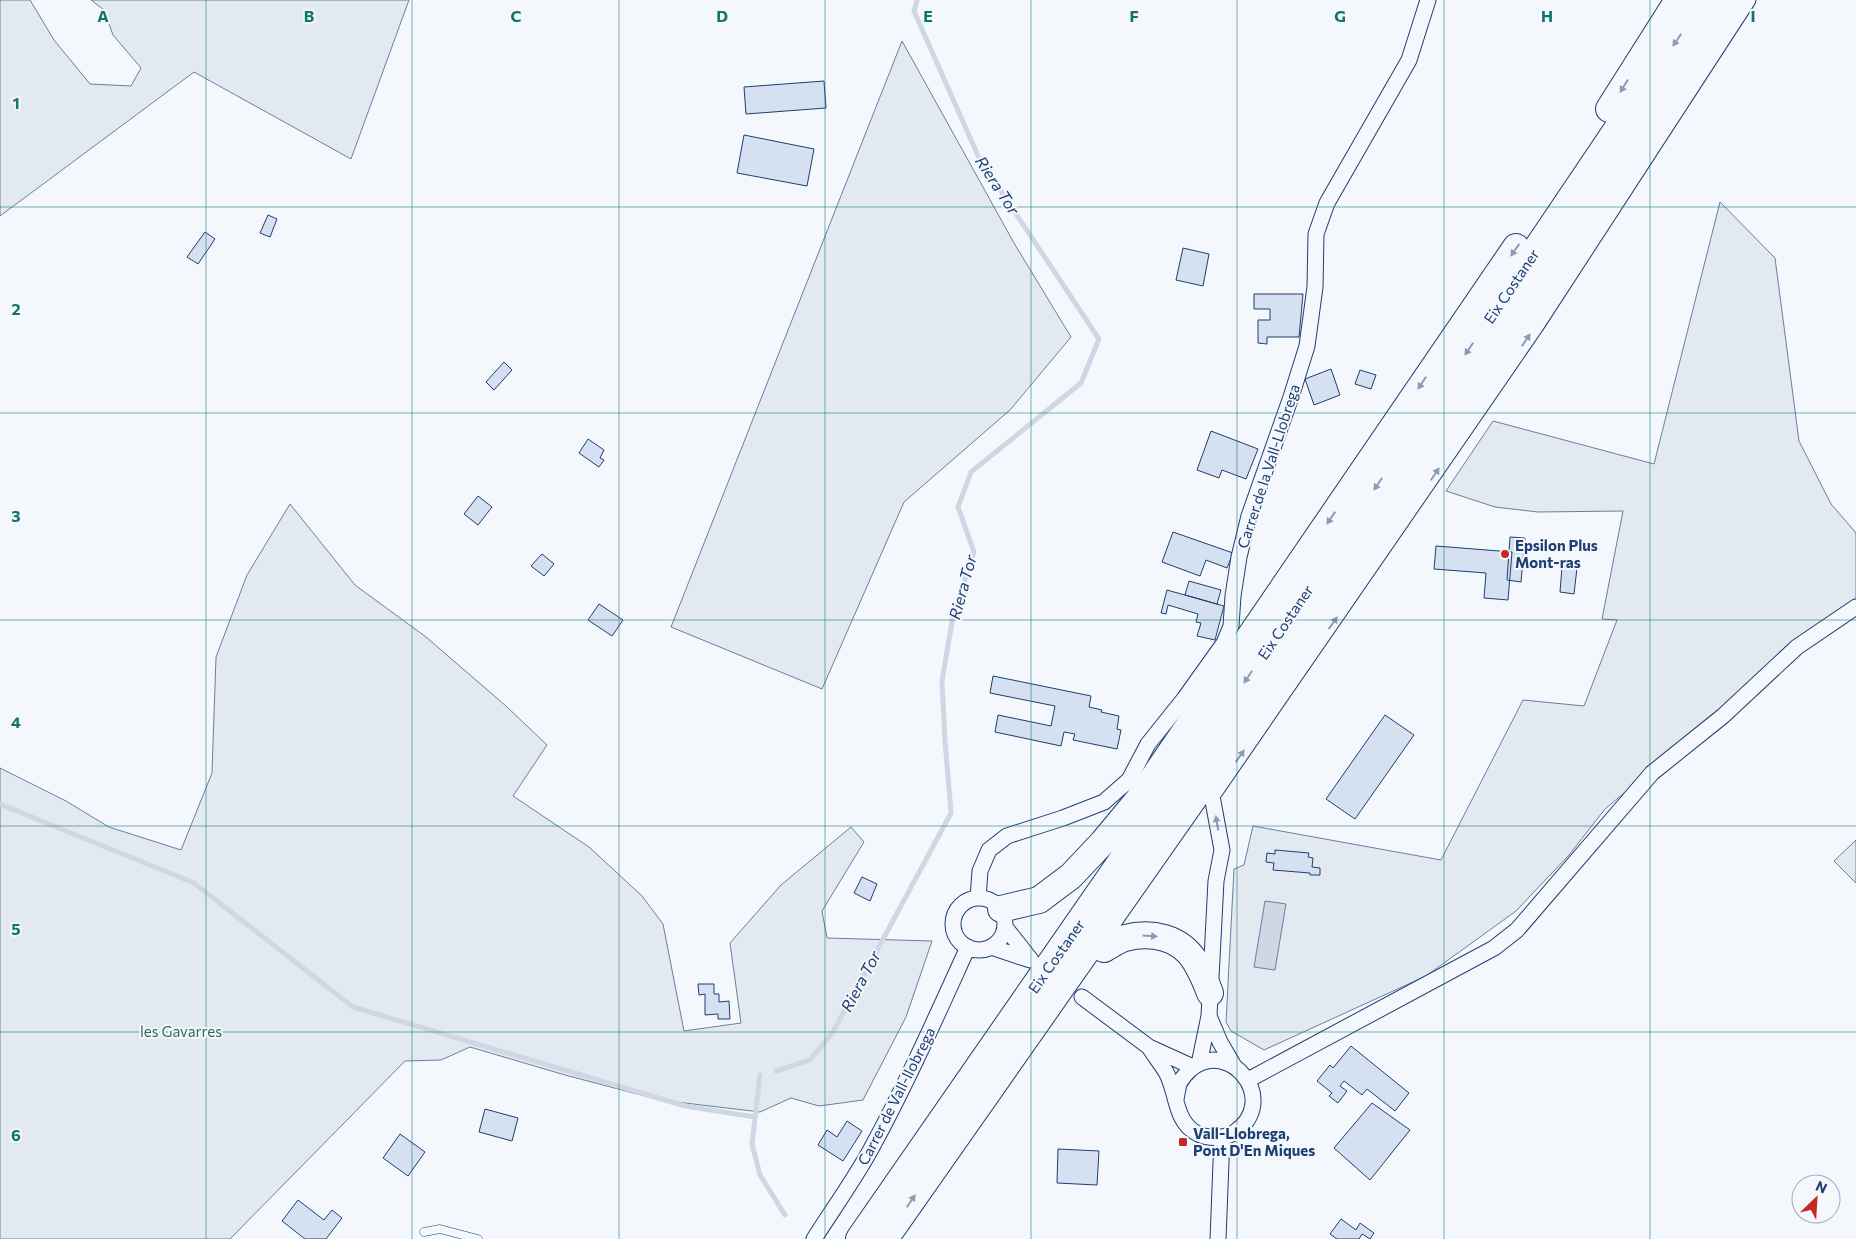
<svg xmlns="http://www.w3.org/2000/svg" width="1856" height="1239" viewBox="0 0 1856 1239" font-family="Commissioner,sans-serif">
<rect width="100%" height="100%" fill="#f4f7fb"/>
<path fill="#e3e9f0" stroke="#687fa3" d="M 0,0 L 30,0 L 54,40 L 90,84 L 131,86 L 141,68 L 113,35 L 104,10 L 91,0 L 409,0 L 351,159 L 194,72 L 0,216 Z
M 902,41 L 1014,243 L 1071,337 L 1010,410 L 904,502 L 822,689 L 671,627 Z
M 1720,202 L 1775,258 L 1799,441 L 1831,504 L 1856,533 L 1856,599 L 1605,809 L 1569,855 L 1516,911 L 1426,976 L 1264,1050 L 1231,1031 L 1226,1022 L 1234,869 L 1244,865 L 1253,826 L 1441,860 L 1523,700 L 1584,706 L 1617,620 L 1602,619 L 1623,511 L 1538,512 L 1495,507 L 1446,491 L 1493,421 L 1654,464 Z
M 290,504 L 355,585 L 426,637 L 506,706 L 547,745 L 513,796 L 589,847 L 642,896 L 663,924 L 684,1031 L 741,1023 L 730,943 L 781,885 L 851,827 L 864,842 L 822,911 L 827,938 L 932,941 L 906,1017 L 863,1100 L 819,1106 L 791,1098 L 760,1112 L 660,1100 L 565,1075 L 470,1047 L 441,1060 L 405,1061 L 230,1239 L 0,1239 L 0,768 L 66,801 L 109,827 L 181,850 L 212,773 L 216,657 L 247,575 Z
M 1856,840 L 1856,883 L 1834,861 Z"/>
<path fill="#cfd7e4" stroke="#687fa3" d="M 1265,901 L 1286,904 L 1275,970 L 1254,967 Z"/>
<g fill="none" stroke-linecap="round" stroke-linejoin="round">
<path stroke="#cfd7e4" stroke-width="5" d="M 0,804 L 194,883 L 353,1007 L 685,1106 L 755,1117
M 776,1071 L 810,1060 L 833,1032 L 951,813 L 945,740 L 942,681 L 953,616 L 974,552 L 958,507 L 971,472 L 1081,383 L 1099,339 L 979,158 L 914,11 L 917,0
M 760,1075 L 752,1144 L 760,1175 L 785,1215"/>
</g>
<path fill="#d5e0f0" stroke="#1d3f73" d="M 824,81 L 826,108 L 746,114 L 744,87 Z
M 744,135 L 814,149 L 807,186 L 737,173 Z
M 268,215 L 277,219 L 270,237 L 260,233 Z
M 205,232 L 215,239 L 198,264 L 187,257 Z
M 1183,248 L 1209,254 L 1203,286 L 1176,280 Z
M 1254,294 L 1303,294 L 1299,337 L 1267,337 L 1267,344 L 1258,343 L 1258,320 L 1270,320 L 1270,309 L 1254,309 Z
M 504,362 L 512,370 L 494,390 L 486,382 Z
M 1331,369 L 1340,395 L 1314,405 L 1305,379 Z
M 1360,370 L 1376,375 L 1371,389 L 1355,384 Z
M 1211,431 L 1258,449 L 1246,479 L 1222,470 L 1219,478 L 1197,470 Z
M 588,439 L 604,450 L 600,458 L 604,460 L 599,467 L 579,453 Z
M 478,496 L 492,507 L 478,525 L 464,514 Z
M 1173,532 L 1233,553 L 1227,568 L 1206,560 L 1200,576 L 1162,562 Z
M 1510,537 L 1525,538 L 1521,582 L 1507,580 Z
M 1436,546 L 1512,552 L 1508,600 L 1484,598 L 1486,573 L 1434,569 Z
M 542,554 L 554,564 L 544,576 L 531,566 Z
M 1562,567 L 1577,568 L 1574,594 L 1560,592 Z
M 1189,581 L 1221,590 L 1217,604 L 1185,595 Z
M 1167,590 L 1224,606 L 1215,640 L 1197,636 L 1201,623 L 1196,622 L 1198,614 L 1168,605 L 1166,614 L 1161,613 Z
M 599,604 L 623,620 L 612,636 L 588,620 Z
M 993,676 L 1091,696 L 1089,707 L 1102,710 L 1101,712 L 1119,716 L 1117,729 L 1121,730 L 1117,749 L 1073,740 L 1075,734 L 1064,732 L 1061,746 L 995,732 L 998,715 L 1051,726 L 1055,706 L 990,693 Z
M 1385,715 L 1414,735 L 1355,819 L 1326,799 Z
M 1275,850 L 1309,853 L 1308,857 L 1313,858 L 1312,867 L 1320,868 L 1320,875 L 1310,875 L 1310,873 L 1273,870 L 1274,863 L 1266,862 L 1267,853 L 1275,854 Z
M 862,877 L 877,884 L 870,901 L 854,893 Z
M 698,984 L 714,984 L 714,994 L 719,994 L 719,1002 L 729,1001 L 730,1019 L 718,1019 L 718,1014 L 705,1015 L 705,994 L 699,995 Z
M 1351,1046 L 1409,1093 L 1395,1111 L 1367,1089 L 1362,1095 L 1344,1081 L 1340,1086 L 1347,1091 L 1338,1103 L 1329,1096 L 1332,1093 L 1317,1081 L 1330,1065 L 1333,1068 Z
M 1372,1103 L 1410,1130 L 1370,1180 L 1334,1148 Z
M 485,1109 L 518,1118 L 512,1141 L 479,1132 Z
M 847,1121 L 862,1131 L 843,1161 L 818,1145 L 827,1130 L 837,1137 Z
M 400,1134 L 425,1152 L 408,1176 L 383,1158 Z
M 1058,1149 L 1099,1151 L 1097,1185 L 1057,1183 Z
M 298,1200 L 324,1220 L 332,1210 L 342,1218 L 326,1239 L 305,1239 L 282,1221 Z
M 1341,1219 L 1356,1230 L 1360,1223 L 1374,1233 L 1370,1239 L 1362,1234 L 1359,1239 L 1337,1239 L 1330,1234 Z"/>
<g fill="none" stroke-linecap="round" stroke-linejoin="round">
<g stroke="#1d3f73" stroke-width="9">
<path id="lane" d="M 424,1232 L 440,1229 L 478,1239"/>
</g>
<g stroke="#1d3f73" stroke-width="17">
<path id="street" d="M 978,898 L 980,871 L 989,850 L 1007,836 L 1063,818 L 1104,802 L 1129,780 L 1148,744 L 1184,699 L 1224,643 L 1231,626 L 1233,596 L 1239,557 L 1249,516 L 1291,397 L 1307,346 L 1315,287 L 1316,234 L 1327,203 L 1409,60 L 1428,0
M953 924a26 26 0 1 1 52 0a26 26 0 1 1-52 0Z
M 1005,927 L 1031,960
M 991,947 L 1030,960
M 1082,997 L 1149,1047 L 1193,1067
M 1209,1016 L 1220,1042 L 1234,1066
M 1149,1047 C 1154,1055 1161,1064 1166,1072 C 1178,1094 1174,1122 1198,1134 C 1209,1139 1225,1139 1235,1132 C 1281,1100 1229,1037 1191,1069 C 1186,1073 1182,1078 1179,1084 C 1178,1088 1177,1094 1176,1099
M 1199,1064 L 1209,1016 L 1216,881 L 1222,850 L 1212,796 L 1536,326 L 1748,0
M 1248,1080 L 1494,948 L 1517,930 L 1652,773 L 1723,716 L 1797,647 L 1856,607
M 814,1239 C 833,1209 854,1180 871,1149 C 907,1083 937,1015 968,947
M 1218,1239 L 1222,1137"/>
</g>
<g stroke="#1d3f73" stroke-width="28">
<path id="highway" d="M 1609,109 L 1678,0
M 1001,909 L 1039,900 L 1071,876 L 1103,842 L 1138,800 L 1516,247
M 1104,949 C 1111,945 1118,940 1125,938 C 1151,931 1180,937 1195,961 C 1201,971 1206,982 1210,993
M 859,1239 L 1210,733 L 1704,0
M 885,1239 L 1232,744 L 1527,309 L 1730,0"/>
</g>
<use href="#lane" stroke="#f4f7fb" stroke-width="8"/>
<use href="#street" stroke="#f4f7fb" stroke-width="15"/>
<use href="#highway" stroke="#f4f7fb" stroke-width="26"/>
</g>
<defs><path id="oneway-solid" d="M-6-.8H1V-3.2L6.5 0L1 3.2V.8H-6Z" transform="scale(1.25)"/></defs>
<g fill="#889bb7">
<use href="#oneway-solid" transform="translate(1677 40) rotate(124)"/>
<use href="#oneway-solid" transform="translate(1624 86) rotate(122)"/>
<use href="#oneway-solid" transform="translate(1515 250) rotate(125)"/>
<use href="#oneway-solid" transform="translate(1526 340) rotate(-56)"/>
<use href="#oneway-solid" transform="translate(1469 349) rotate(124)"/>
<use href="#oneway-solid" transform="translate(1422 383) rotate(124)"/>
<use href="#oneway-solid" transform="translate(1435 474) rotate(-56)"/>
<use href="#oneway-solid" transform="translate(1378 484) rotate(124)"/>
<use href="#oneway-solid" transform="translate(1331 518) rotate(124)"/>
<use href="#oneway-solid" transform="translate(1333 623) rotate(-55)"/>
<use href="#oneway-solid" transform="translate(1248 677) rotate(124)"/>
<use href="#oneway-solid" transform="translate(1240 756) rotate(-55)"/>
<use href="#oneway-solid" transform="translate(1217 823) rotate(-100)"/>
<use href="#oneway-solid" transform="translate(1150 936) rotate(3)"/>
<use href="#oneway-solid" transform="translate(911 1201) rotate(-56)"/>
</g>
<path fill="none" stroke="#0f766e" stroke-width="1" stroke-opacity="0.55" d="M 206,0 L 206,1239M 412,0 L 412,1239M 619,0 L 619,1239M 825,0 L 825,1239M 1031,0 L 1031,1239M 1237,0 L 1237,1239M 1444,0 L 1444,1239M 1650,0 L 1650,1239M 0,207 L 1856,207M 0,413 L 1856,413M 0,620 L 1856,620M 0,826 L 1856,826M 0,1032 L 1856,1032"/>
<g fill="#c62828" stroke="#f4f7fb" stroke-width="2">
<circle cx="1505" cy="554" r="5"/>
<rect x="1178" y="1137" width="10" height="10" rx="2.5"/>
</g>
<g text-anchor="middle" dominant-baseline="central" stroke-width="4" stroke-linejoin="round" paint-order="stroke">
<g font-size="15" fill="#1d3f73" stroke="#f4f7fb">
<text transform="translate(1511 286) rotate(-56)">Eix Costaner</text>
<text transform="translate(1268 466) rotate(-72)">Carrer de la Vall-Llobrega</text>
<text transform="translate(1285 622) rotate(-56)">Eix Costaner</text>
<text transform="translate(1056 956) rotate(-55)">Eix Costaner</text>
<text transform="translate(896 1096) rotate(-63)">Carrer de Vall-llobrega</text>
</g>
<g font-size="15" font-weight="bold" fill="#1d3f73" stroke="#f4f7fb" text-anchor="start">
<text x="1515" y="545">Epsilon Plus<tspan x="1515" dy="17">Mont-ras</tspan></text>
<text x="1193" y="1133">Vall-Llobrega,<tspan x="1193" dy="17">Pont D'En Miques</tspan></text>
</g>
<g font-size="15" fill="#2c6c60" stroke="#f4f7fb">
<text x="181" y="1031">les Gavarres</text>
</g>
<g font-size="16" font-style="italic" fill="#1d3f73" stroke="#f4f7fb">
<text transform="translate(998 185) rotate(57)">Riera Tor</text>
<text transform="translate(962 587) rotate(-75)">Riera Tor</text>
<text transform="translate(860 981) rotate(-62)">Riera Tor</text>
</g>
</g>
<g font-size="16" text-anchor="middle" font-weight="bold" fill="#0f766e" stroke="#f4f7fb" stroke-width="4" stroke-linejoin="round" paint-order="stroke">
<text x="103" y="22">A</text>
<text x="309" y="22">B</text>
<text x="516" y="22">C</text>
<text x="722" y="22">D</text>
<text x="928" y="22">E</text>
<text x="1134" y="22">F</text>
<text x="1340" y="22">G</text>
<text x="1547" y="22">H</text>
<text x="1753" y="22">I</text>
<text x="16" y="109">1</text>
<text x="16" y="315">2</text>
<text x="16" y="522">3</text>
<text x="16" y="728">4</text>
<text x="16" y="935">5</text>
<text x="16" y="1141">6</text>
</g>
<g transform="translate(1816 1199) rotate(25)"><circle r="24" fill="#f4f7fb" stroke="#9eadc5"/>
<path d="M0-4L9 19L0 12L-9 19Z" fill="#c62828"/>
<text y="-8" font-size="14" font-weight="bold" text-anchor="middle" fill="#1d3f73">N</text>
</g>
</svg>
